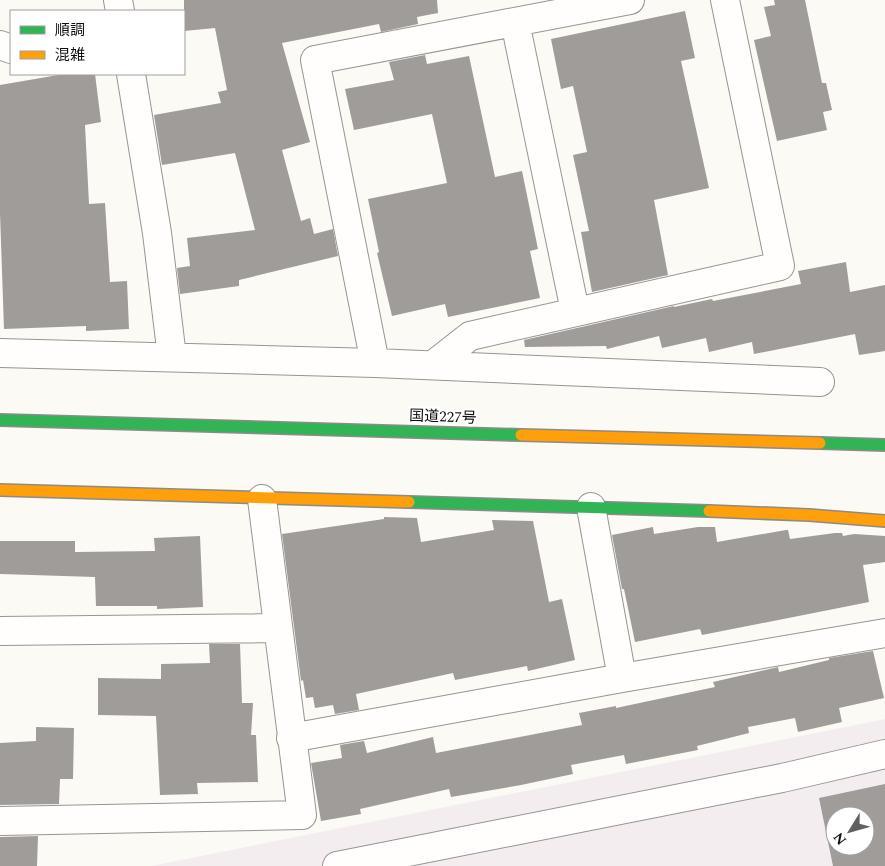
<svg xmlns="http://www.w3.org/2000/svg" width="885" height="866" viewBox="0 0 885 866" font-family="Spectral,'Noto Sans JP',serif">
<rect width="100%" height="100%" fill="#fcfaf4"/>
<path fill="#f3edf0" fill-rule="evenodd" d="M 885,719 L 885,866 L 151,866 ZM 835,816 L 865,816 L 865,846 L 835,846 Z"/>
<path fill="#a09c99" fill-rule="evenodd" d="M 184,0 L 437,0 L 438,13 L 417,17 L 418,24 L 381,32 L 379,24 L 282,43 L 310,142 L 282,150 L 301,221 L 310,218 L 314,234 L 333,229 L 338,256 L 239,280 L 239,286 L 180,294 L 177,268 L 190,266 L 187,238 L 255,230 L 235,153 L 162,165 L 154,115 L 221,103 L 218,92 L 227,90 L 215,28 L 184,31 Z
M 774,0 L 805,0 L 822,83 L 826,83 L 832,110 L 823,112 L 827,130 L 777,141 L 754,40 L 771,36 L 764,7 L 775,5 Z
M 685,11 L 695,58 L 681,61 L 709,188 L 654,200 L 668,275 L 592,292 L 581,232 L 589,231 L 573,155 L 587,152 L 573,86 L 561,89 L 551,39 Z
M 425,55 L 427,64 L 469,56 L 495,177 L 522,171 L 538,249 L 530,251 L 540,298 L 448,317 L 445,304 L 392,316 L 377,253 L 379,252 L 368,199 L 447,183 L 432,114 L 354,130 L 345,89 L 394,80 L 389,62 Z
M 64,74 L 95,74 L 101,122 L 85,125 L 89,204 L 105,203 L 110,282 L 127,281 L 129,329 L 86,331 L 86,326 L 4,329 L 0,213 L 0,85 Z
M 846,262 L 850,292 L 885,285 L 885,351 L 859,355 L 855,334 L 754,354 L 752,342 L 709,352 L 706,338 L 662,348 L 659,336 L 607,349 L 606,346 L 525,347 L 524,340 L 674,306 L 674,307 L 712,299 L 713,301 L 801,284 L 798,271 Z
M 384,517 L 417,518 L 421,542 L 494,530 L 492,520 L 533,521 L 549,602 L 562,599 L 575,660 L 528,671 L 527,666 L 455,680 L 453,673 L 356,694 L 359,710 L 335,714 L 333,705 L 315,708 L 313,697 L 306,698 L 303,680 L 301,681 L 282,534 L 384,519 Z
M 653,527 L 654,534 L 698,527 L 715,527 L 717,542 L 786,530 L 788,530 L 790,539 L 835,533 L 842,533 L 843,536 L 854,534 L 885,536 L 885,562 L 863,565 L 869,602 L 702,635 L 700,629 L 635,642 L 624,589 L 622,589 L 612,535 Z
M 200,536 L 203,607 L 157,609 L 157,606 L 96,606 L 95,577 L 0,574 L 0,541 L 75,541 L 75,552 L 155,551 L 154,538 Z
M 209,644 L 240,644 L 242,703 L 253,703 L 251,735 L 256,735 L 258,782 L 197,783 L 198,794 L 160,795 L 156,716 L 98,715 L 98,678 L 161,679 L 161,664 L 210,663 Z
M 873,651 L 884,698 L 839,708 L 842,722 L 798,732 L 795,718 L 748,727 L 749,733 L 697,746 L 698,750 L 626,764 L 624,755 L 571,765 L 573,774 L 521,785 L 451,797 L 449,789 L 360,809 L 361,814 L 321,821 L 311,763 L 342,758 L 340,745 L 364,741 L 367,753 L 433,737 L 436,753 L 582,725 L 579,713 L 616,706 L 616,708 L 715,687 L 713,682 L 778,667 L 779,672 L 829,660 L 829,658 Z
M 36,727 L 74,728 L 73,779 L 60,779 L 59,804 L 0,805 L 0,743 L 36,741 Z
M 885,784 L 885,866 L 833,866 L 819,798 ZM 835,816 L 865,816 L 865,846 L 835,846 Z
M 38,836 L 37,866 L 0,866 L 0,837 Z"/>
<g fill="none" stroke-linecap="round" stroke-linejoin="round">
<g stroke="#969592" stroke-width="30">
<path id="street" d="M 118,0 L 120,11
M 515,22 L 575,311
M 0,45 L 11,49
M 131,74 L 157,233 L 172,357
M 0,353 L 375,363 L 820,382
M 375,363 L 315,60 L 630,0
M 433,365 L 470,336 L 780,266 L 725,0
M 591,507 L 622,678
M 0,631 L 277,628
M 291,738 L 622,678 L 885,633
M 0,821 L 302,815 L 262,499
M 337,866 L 782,778 L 885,754"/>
</g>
<g stroke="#8c8b89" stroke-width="14">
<path id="fast" d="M 0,420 L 521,435
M 820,443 L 885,445
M 409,502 L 709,511"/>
</g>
<g stroke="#8c8b89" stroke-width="14">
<path id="slow" d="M 521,435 L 820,443
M 0,490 L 409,502
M 709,511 L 809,515 L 885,521"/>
</g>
<use href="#street" stroke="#fffefd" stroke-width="28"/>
<use href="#fast" stroke="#30b455" stroke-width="11"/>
<use href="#slow" stroke="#ff9f0a" stroke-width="11"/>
</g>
<g text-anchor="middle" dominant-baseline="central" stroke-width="5" stroke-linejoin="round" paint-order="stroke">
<g font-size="15" fill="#0f0f0f" stroke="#fff">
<text transform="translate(443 417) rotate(2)">国道227号</text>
</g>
</g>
<rect x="10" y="10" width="175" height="65" fill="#ffffff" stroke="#9f9f9f"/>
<rect x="20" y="26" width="25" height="8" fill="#30b455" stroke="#9f9f9f"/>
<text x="55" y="35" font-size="15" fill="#0f0f0f">順調</text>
<rect x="20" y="51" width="25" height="8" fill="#ff9f0a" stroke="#9f9f9f"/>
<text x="55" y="60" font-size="15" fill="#0f0f0f">混雑</text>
<g transform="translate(850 831) rotate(233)"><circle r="24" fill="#ffffff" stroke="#9f9f9f"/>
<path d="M0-4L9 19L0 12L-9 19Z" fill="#62615f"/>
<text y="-8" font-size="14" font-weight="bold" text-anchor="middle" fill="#0f0f0f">N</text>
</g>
</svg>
